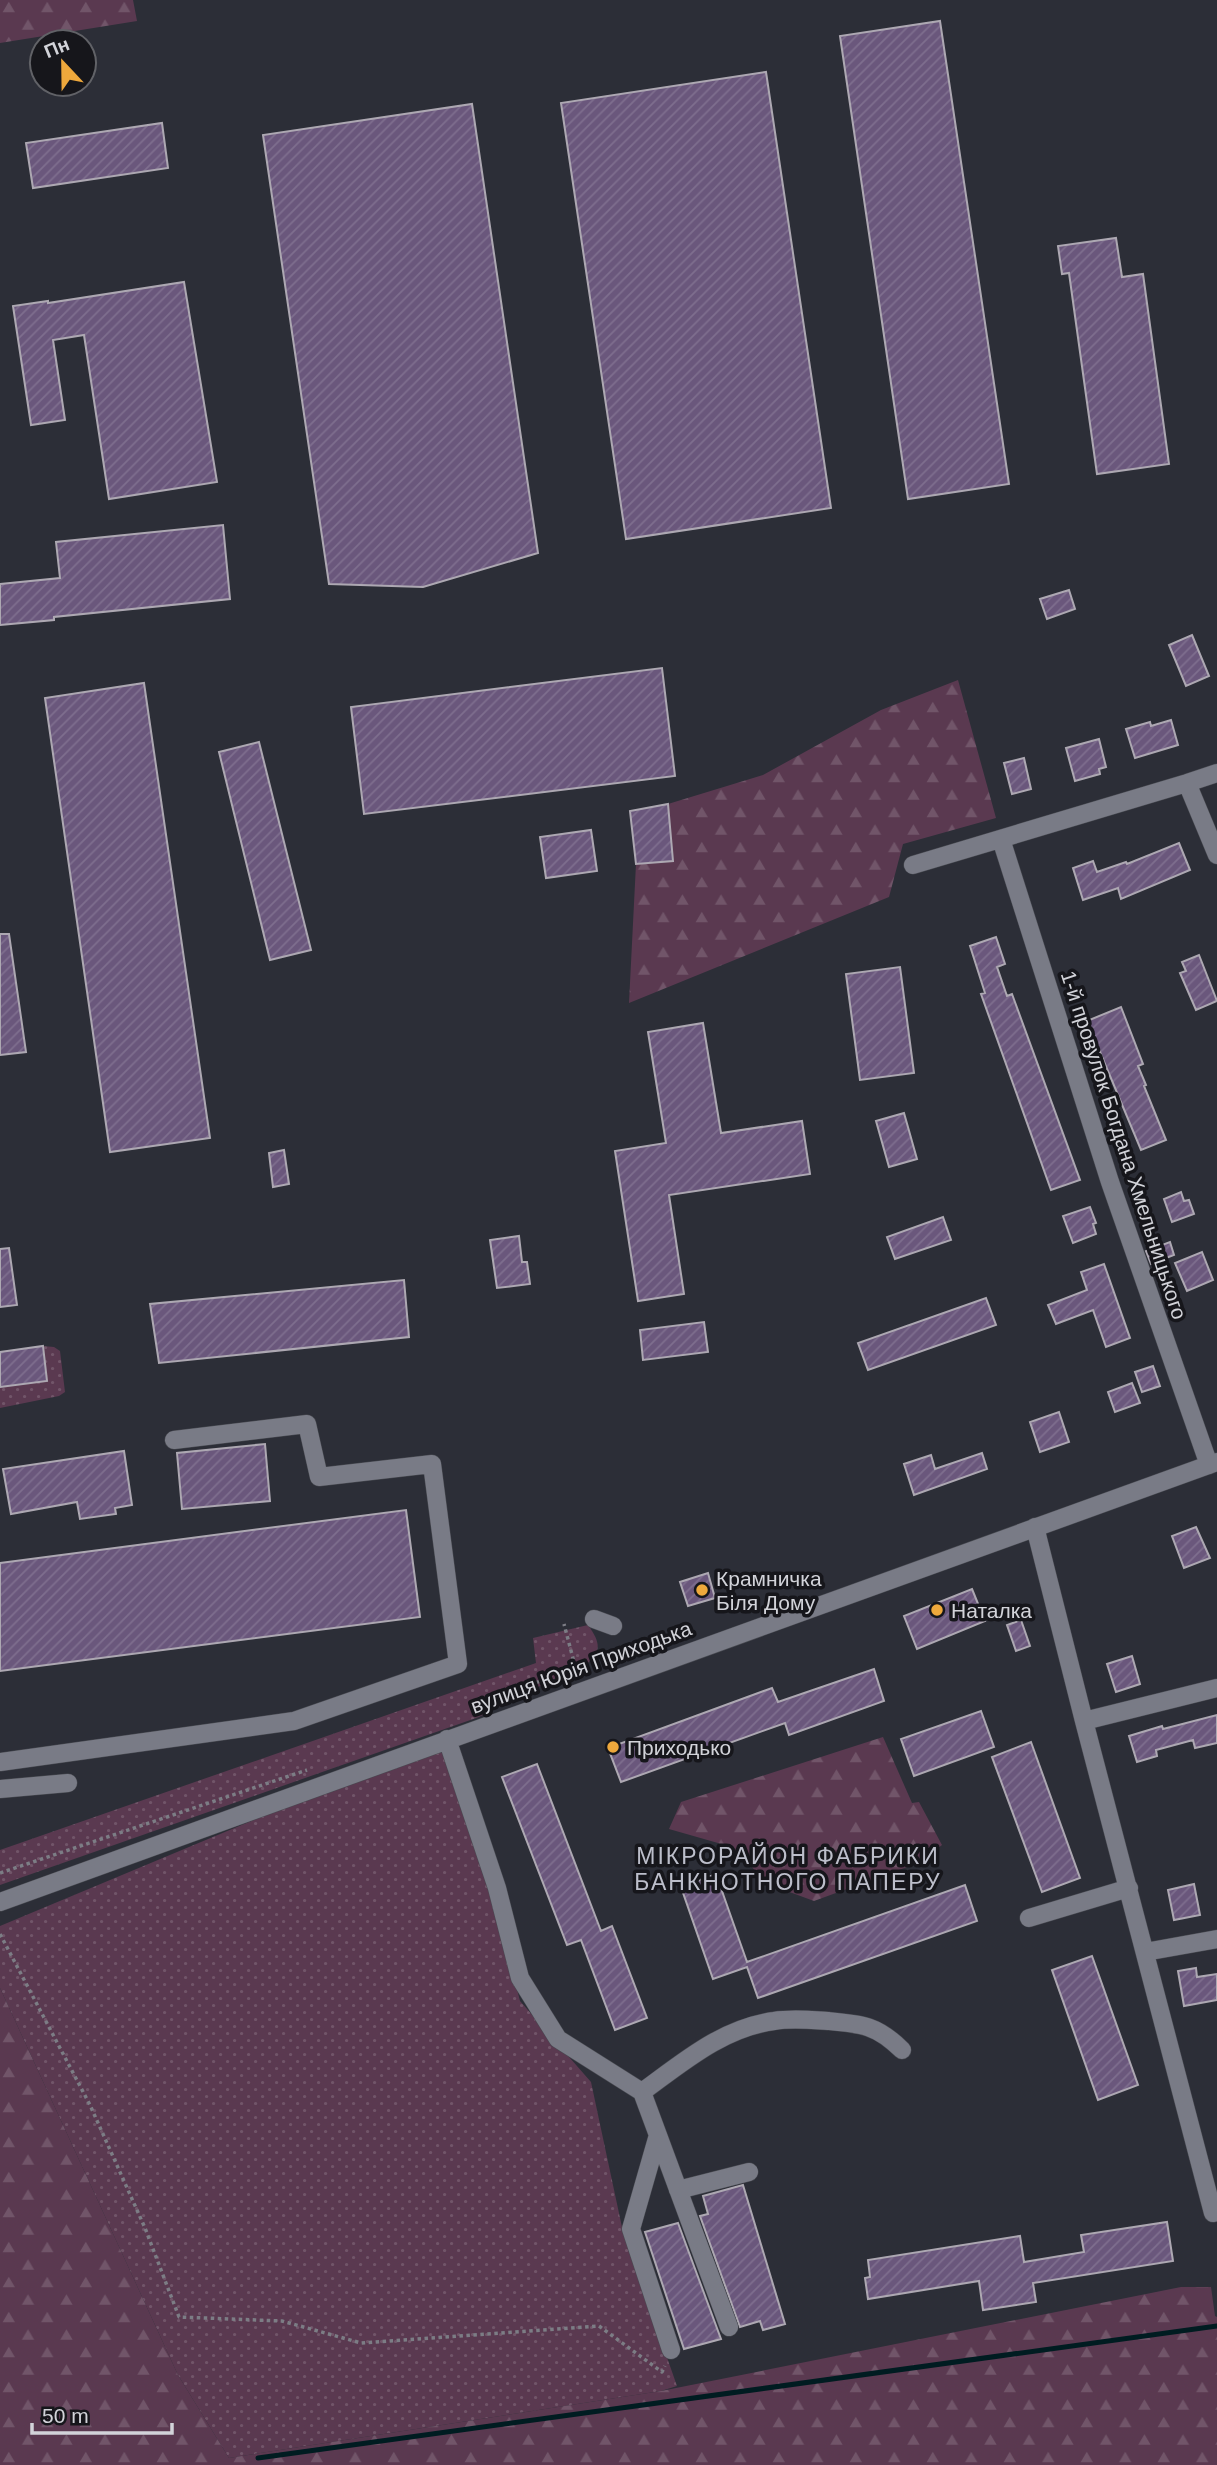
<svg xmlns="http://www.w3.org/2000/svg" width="1217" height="2465" viewBox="0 0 1217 2465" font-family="Arial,sans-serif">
<defs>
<pattern id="green-dots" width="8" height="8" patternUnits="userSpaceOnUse" patternTransform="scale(1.75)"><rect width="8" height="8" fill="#5a3950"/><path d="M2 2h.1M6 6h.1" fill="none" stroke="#715569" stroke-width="1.8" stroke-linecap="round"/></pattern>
<pattern id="forest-firs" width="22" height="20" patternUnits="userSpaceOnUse" patternTransform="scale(1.75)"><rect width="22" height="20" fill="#5a3950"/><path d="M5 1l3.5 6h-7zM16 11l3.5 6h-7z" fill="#715569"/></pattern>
<pattern id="building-hatch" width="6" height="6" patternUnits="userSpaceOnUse" patternTransform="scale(1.75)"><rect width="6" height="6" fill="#6a577c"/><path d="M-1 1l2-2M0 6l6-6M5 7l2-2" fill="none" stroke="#7e6e8e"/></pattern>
</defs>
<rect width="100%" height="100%" fill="#2c2e37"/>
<path fill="url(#green-dots)" d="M 43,1346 L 54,1347 L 60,1351 L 65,1392 L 59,1396 L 0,1408 L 0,1387 L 47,1381 Z
M 588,1625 C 606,1650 597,1654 577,1673 L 564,1674 L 479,1717 L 0,1885 L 0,1850 L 536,1663 L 533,1638 Z
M 443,1741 L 493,1894 L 520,2001 L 591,2082 L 623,2232 L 677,2386 L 661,2391 L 229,2458 L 178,2375 L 0,1988 L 0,1926 Z"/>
<path fill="url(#forest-firs)" d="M 0,0 L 133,0 L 137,21 L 0,43 Z
M 958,680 L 996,818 L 903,844 L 889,897 L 629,1003 L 636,864 L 673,860 L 668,804 L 763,775 L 881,710 Z
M 883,1737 L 912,1803 L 919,1802 L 942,1845 L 918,1863 L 814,1901 L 765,1883 L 743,1856 L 718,1843 L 669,1829 L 681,1802 Z
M 0,1988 L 178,2375 L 229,2458 L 661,2391 L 1181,2287 L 1211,2287 L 1215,2316 L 1217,2317 L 1217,2465 L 0,2465 Z"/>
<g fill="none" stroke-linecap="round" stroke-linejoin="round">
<path stroke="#001c21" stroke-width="5" d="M 258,2458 L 1217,2326"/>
</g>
<path fill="url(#building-hatch)" stroke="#ada8b2" stroke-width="2" d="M 940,21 L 1009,484 L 908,499 L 840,36 Z
M 766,72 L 831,508 L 626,539 L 561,103 Z
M 472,104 L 538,553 L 423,587 L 329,584 L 263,135 Z
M 162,123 L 168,168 L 33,188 L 26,143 Z
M 1116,238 L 1122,277 L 1143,274 L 1169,464 L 1097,474 L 1069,273 L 1062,274 L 1058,246 Z
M 184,282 L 217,482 L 109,499 L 84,335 L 53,340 L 65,420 L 31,425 L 13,306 L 48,301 L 48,303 Z
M 223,525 L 230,599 L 54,617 L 54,620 L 0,625 L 0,584 L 60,578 L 56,542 Z
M 1069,590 L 1075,609 L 1047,619 L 1040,599 Z
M 1192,635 L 1209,676 L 1186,686 L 1169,645 Z
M 662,668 L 675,776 L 364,814 L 351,707 Z
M 144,683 L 210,1138 L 110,1152 L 45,698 Z
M 1171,720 L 1178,745 L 1135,758 L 1126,729 L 1150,722 L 1151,726 Z
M 1099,739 L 1106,767 L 1099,769 L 1100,774 L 1075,781 L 1066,748 Z
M 259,742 L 311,950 L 270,960 L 219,752 Z
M 1024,758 L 1031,789 L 1012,794 L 1004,763 Z
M 668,804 L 673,861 L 636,864 L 630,811 Z
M 591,830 L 597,871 L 546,878 L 540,837 Z
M 1179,843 L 1190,870 L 1121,899 L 1118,888 L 1083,900 L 1073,868 L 1093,861 L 1097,872 L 1126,862 L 1127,864 Z
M 0,934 L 9,934 L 26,1052 L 0,1055 Z
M 996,937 L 1005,964 L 997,967 L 1007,996 L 1012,994 L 1080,1180 L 1051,1190 L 981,994 L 985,993 L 970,946 Z
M 1199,955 L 1217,1001 L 1196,1010 L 1180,973 L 1186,971 L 1182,962 Z
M 900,967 L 914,1073 L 860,1080 L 846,974 Z
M 1121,1007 L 1143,1064 L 1138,1066 L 1146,1085 L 1144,1086 L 1166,1140 L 1141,1150 L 1087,1021 Z
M 703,1023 L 721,1133 L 802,1121 L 810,1174 L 669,1195 L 684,1294 L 638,1301 L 615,1151 L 666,1143 L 648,1032 Z
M 904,1113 L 917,1159 L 889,1167 L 876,1121 Z
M 284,1150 L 289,1184 L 273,1187 L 269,1153 Z
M 1181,1192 L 1184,1201 L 1189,1200 L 1194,1214 L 1172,1222 L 1164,1199 Z
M 1090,1207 L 1096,1223 L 1093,1224 L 1096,1234 L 1073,1243 L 1063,1216 Z
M 943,1217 L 951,1240 L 895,1259 L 887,1237 Z
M 519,1236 L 522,1262 L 527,1262 L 530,1284 L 497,1288 L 490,1240 Z
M 1170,1242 L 1174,1255 L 1151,1264 L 1146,1251 Z
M 9,1248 L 17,1305 L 0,1307 L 0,1249 Z
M 1202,1252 L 1213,1280 L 1187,1291 L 1175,1263 Z
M 1104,1264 L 1130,1338 L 1106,1347 L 1093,1310 L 1056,1324 L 1048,1305 L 1087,1290 L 1081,1272 Z
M 404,1280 L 409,1337 L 159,1363 L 150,1304 Z
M 986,1298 L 996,1325 L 868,1370 L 858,1343 Z
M 704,1322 L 708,1352 L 643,1360 L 640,1330 Z
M 43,1346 L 47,1381 L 0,1387 L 0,1352 Z
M 1153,1366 L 1160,1386 L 1142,1392 L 1135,1372 Z
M 1132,1383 L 1140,1403 L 1115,1412 L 1108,1392 Z
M 1059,1412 L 1069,1442 L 1040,1452 L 1030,1422 Z
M 265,1444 L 270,1501 L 182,1509 L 177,1453 Z
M 124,1451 L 132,1505 L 115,1508 L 116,1514 L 80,1519 L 77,1502 L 11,1514 L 3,1469 Z
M 982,1453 L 987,1469 L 914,1495 L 904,1464 L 931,1455 L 935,1469 Z
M 406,1510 L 420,1617 L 0,1671 L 0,1563 Z
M 1196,1527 L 1210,1558 L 1184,1568 L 1172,1536 Z
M 708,1573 L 715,1598 L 688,1606 L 680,1582 Z
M 972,1589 L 985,1621 L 917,1649 L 904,1616 Z
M 1021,1620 L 1030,1646 L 1016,1651 L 1007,1625 Z
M 1132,1656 L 1140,1684 L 1116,1692 L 1107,1664 Z
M 874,1669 L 884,1701 L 789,1735 L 785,1723 L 621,1782 L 608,1748 L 772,1688 L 778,1702 Z
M 981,1711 L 994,1747 L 914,1776 L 901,1739 Z
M 1217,1715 L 1217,1743 L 1195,1748 L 1193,1740 L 1156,1750 L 1157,1756 L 1137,1762 L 1129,1736 L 1162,1726 L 1163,1729 Z
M 1031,1742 L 1080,1878 L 1042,1892 L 992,1757 Z
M 537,1764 L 601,1931 L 612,1926 L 647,2018 L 615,2030 L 581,1940 L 567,1945 L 502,1777 Z
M 716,1874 L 747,1962 L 965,1885 L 977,1921 L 758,1998 L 747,1967 L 713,1979 L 681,1887 Z
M 1194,1884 L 1200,1915 L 1174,1920 L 1168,1890 Z
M 1092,1956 L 1138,2085 L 1098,2100 L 1052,1970 Z
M 1196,1968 L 1197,1977 L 1217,1974 L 1217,2000 L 1184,2006 L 1178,1971 Z
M 743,2185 L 785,2324 L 763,2330 L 760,2321 L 740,2327 L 700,2216 L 708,2214 L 703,2196 Z
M 1167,2222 L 1173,2261 L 1033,2283 L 1036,2302 L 983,2310 L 979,2281 L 868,2299 L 865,2278 L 870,2277 L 868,2260 L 1020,2236 L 1024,2262 L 1084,2252 L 1081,2235 Z
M 678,2223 L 721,2339 L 684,2349 L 645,2232 Z"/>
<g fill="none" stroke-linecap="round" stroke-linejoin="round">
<g stroke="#494b52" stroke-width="19">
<path id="minor" d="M 1187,783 L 1217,855
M 1001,839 L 1110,1182 L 1209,1465
M 913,865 L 1187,783 L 1217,773
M 1035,1527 L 1084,1721 L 1213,2213 L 1217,2212
M 594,1619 L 613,1626
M 1084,1721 L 1217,1688
M 447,1739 L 497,1888 L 520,1978 L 558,2039 L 642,2092 L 729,2327
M 0,1762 L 294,1721 L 458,1664 L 432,1464 L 319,1477 L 307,1424 L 174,1440
M 0,1789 L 68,1783
M 0,1902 L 1217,1462
M 1029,1918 L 1129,1888
M 1145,1952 L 1217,1939
M 642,2092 C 682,2063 722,2028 774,2021 C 792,2018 811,2020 828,2021 C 862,2024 877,2025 902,2050
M 658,2135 L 631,2229 L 671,2350
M 678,2190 L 749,2172"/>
</g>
<path stroke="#7c7d85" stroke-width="3.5" stroke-dasharray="3.5 3.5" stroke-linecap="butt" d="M 505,1699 L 561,1670 L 575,1666 L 564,1624
M 0,1873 L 307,1770
M 0,1934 L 90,2105 L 145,2228 L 179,2317 L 282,2321 L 361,2343 L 599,2326 L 662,2372 L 665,2366"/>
<use href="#minor" stroke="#797b86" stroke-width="18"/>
</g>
<g fill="#eea83c" stroke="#16161b" stroke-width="2.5">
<circle cx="702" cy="1590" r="7"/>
<circle cx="937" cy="1610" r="7"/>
<circle cx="613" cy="1747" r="7"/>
</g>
<g text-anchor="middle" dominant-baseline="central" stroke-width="7" stroke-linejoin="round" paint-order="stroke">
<g font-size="21" fill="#d2d3d9" stroke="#16161b">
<text transform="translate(1124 1145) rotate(72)">1-й провулок Богдана Хмельницького</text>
<text transform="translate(581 1667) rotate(-20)">вулиця Юрія Приходька</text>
</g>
<g font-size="21" fill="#d2d3d9" stroke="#16161b" text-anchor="start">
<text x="716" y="1578">Крамничка<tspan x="716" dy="24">Біля Дому</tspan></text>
<text x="951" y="1610">Наталка</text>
<text x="627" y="1747">Приходько</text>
</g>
<g font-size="23" letter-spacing="2" fill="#bcbeca" stroke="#16161b">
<text x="788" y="1856">МІКРОРАЙОН ФАБРИКИ<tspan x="788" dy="26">БАНКНОТНОГО ПАПЕРУ</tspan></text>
</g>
</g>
<g transform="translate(63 63) rotate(338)"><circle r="33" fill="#16161b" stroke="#616267" stroke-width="2"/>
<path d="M0-5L12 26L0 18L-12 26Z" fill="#eea83c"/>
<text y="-10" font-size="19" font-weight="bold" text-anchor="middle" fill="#d2d3d9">Пн</text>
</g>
<path d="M32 2423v10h140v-10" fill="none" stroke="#d2d3d9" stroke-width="3.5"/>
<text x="42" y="2423" font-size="21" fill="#d2d3d9" stroke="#16161b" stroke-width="5" paint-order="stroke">50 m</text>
</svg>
